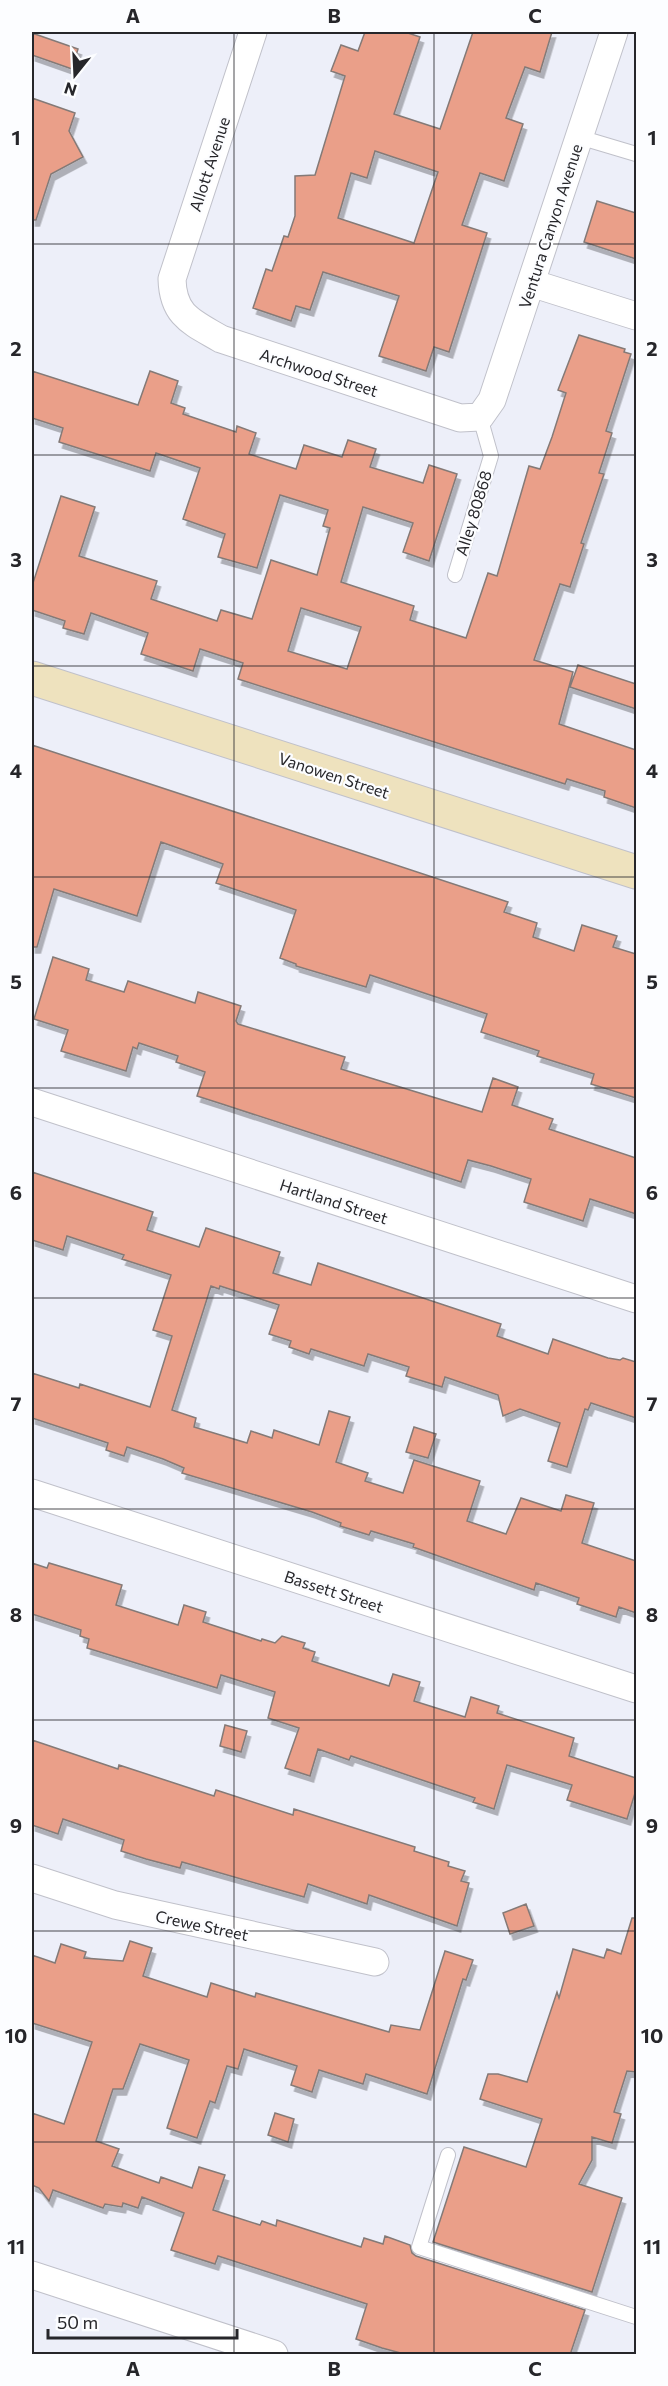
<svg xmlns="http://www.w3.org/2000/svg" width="668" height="2386" viewBox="0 0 668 2386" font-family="Commissioner,sans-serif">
<defs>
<filter id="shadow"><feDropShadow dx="3.5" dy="6" stdDeviation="0" flood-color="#0004"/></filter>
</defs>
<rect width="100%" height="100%" fill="#edeff9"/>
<path fill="#ea9f89" stroke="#847a77" stroke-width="1.5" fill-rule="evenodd" filter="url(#shadow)" d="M 365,32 L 405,32 L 420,37 L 394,114 L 440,129 L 473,32 L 552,32 L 540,72 L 525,67 L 506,118 L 523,124 L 504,181 L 480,173 L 462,225 L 487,233 L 449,352 L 434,347 L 426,371 L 379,356 L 399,296 L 323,272 L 310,310 L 296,306 L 291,321 L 253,308 L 266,269 L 272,271 L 284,236 L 288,237 L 295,216 L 295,176 L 315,175 L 345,76 L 331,71 L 341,45 L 358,51 ZM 375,151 L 438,172 L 414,243 L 338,218 L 351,173 L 367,178 Z
M 32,33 L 78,49 L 72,69 L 32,55 Z
M 32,98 L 75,113 L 69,131 L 83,157 L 51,174 L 36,220 L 32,220 Z
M 597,201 L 636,213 L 636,259 L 584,242 Z
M 579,335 L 625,349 L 624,352 L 631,354 L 606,431 L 612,433 L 599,473 L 604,474 L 581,543 L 584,544 L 570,587 L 560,584 L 534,660 L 573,672 L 559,724 L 636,750 L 636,808 L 604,797 L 605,791 L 567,779 L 565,784 L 238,679 L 243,663 L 200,649 L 193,671 L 141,654 L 148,633 L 91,613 L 84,634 L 63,628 L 65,621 L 32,610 L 32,586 L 61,496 L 95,507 L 79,556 L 157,581 L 151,599 L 217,621 L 221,610 L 252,619 L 271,560 L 317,575 L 330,528 L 323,526 L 328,510 L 280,495 L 257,568 L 218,557 L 225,534 L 183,519 L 200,468 L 156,453 L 150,471 L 59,442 L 63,428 L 32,418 L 32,371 L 138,405 L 150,371 L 178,381 L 171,403 L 185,408 L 183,414 L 236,432 L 237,426 L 256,433 L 249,454 L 296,469 L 304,445 L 342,457 L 348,440 L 376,449 L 370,467 L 423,483 L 429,465 L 457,474 L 429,561 L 403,552 L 413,523 L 363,507 L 341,582 L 414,606 L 410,620 L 466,638 L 488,573 L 497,576 L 529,466 L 540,469 L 552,437 L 566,393 L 558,390 ZM 301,608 L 361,627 L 347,669 L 288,651 Z
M 578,665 L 636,684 L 636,709 L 570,687 Z
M 32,745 L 508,902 L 504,912 L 537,923 L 533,937 L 574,951 L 582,925 L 617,936 L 613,947 L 636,954 L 636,1098 L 591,1084 L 594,1074 L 537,1056 L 539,1051 L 481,1032 L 487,1014 L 370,975 L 366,987 L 296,966 L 296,964 L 280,958 L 296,910 L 216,883 L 223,864 L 161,842 L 137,916 L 54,889 L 37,947 L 32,947 Z
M 53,957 L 89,969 L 86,980 L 124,992 L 128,981 L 195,1003 L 198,992 L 241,1006 L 236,1021 L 238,1024 L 345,1057 L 341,1069 L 482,1112 L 493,1078 L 518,1087 L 512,1105 L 553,1119 L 549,1129 L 636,1158 L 636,1214 L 590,1199 L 583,1221 L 524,1202 L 531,1179 L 491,1166 L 468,1160 L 461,1182 L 222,1104 L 197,1096 L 205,1072 L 176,1062 L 178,1056 L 139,1043 L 137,1049 L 133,1047 L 126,1071 L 61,1051 L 68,1030 L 34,1019 Z
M 32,1172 L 153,1212 L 147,1230 L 199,1247 L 206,1228 L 280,1252 L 273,1273 L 311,1285 L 318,1263 L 501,1324 L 497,1336 L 548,1354 L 553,1339 L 608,1358 L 620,1360 L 623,1358 L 636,1362 L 636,1418 L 591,1403 L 588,1410 L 585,1409 L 567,1467 L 548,1461 L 560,1423 L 520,1409 L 503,1416 L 498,1395 L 445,1377 L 442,1387 L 406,1376 L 409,1367 L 368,1354 L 364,1366 L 311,1349 L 309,1354 L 289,1347 L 291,1341 L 269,1334 L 279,1305 L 220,1286 L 219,1289 L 211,1286 L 172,1410 L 196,1418 L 194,1427 L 247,1443 L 251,1431 L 272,1438 L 274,1430 L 319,1445 L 329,1411 L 350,1417 L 336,1462 L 368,1473 L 365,1481 L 403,1493 L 414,1460 L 480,1481 L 467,1521 L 506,1534 L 521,1498 L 561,1511 L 566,1495 L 594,1503 L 582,1543 L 636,1561 L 636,1613 L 619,1607 L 616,1617 L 577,1604 L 579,1598 L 536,1583 L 534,1590 L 413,1547 L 414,1544 L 371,1531 L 369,1535 L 340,1526 L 341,1523 L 312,1512 L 182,1473 L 184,1468 L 163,1459 L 127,1447 L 124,1456 L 106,1450 L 108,1443 L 32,1418 L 32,1373 L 79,1388 L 80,1384 L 150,1407 L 172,1336 L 153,1330 L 171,1275 L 122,1259 L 124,1255 L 67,1236 L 63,1250 L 32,1240 Z
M 414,1427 L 436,1434 L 428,1458 L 406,1452 Z
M 32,1563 L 47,1568 L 49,1563 L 122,1585 L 116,1605 L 178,1625 L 184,1605 L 206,1612 L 203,1622 L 261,1641 L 262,1639 L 275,1643 L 282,1636 L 305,1643 L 303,1648 L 315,1652 L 312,1661 L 389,1686 L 393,1674 L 420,1682 L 414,1701 L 465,1717 L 471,1697 L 499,1706 L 497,1713 L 574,1738 L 569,1756 L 636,1778 L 636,1790 L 627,1819 L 567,1800 L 572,1785 L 507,1765 L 494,1809 L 473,1802 L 475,1798 L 351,1756 L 349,1760 L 318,1749 L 310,1776 L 285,1768 L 299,1728 L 268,1718 L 275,1692 L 221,1675 L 217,1688 L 87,1648 L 89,1639 L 80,1636 L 81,1630 L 32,1614 Z
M 225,1725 L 247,1731 L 241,1752 L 220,1746 Z
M 32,1740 L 118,1769 L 119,1765 L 214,1796 L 216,1790 L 293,1815 L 294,1809 L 415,1847 L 414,1851 L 449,1862 L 448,1866 L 465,1871 L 461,1881 L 469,1883 L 457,1926 L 369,1895 L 367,1904 L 308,1884 L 304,1897 L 182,1862 L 180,1868 L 146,1859 L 121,1851 L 124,1840 L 63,1819 L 58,1834 L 32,1825 Z
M 526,1904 L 534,1926 L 510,1934 L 503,1913 Z
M 632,1918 L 636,1918 L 636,2072 L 627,2071 L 614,2112 L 621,2114 L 612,2143 L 592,2137 L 592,2160 L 579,2184 L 622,2198 L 592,2292 L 433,2242 L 464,2147 L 526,2167 L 542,2119 L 480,2099 L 488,2074 L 498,2074 L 527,2082 L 557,1992 L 559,1998 L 573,1949 L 604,1958 L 607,1949 L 621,1954 Z
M 130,1941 L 152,1948 L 143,1976 L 207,1997 L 211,1983 L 255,1997 L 256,1993 L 389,2032 L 391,2025 L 420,2030 L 445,1951 L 473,1960 L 466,1980 L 463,1979 L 427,2094 L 366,2074 L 363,2084 L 319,2070 L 312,2092 L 291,2085 L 297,2066 L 244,2049 L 238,2069 L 227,2066 L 215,2103 L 210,2101 L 197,2138 L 167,2128 L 189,2060 L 140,2044 L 123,2089 L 113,2089 L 96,2141 L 119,2149 L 112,2166 L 159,2183 L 161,2177 L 192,2188 L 199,2167 L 225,2175 L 213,2210 L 260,2225 L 262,2221 L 276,2226 L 277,2220 L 361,2247 L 364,2238 L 383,2244 L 385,2236 L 410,2245 L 412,2253 L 416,2256 L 585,2310 L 570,2355 L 408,2355 L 382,2348 L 356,2339 L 367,2304 L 218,2256 L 215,2264 L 171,2250 L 184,2213 L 142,2197 L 138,2208 L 123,2203 L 122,2207 L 105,2204 L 103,2208 L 53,2190 L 49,2201 L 39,2188 L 32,2185 L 32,2113 L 64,2124 L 92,2042 L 32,2023 L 32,1955 L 55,1963 L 61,1944 L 86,1952 L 84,1958 L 123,1961 Z
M 275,2113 L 294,2119 L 288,2142 L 268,2135 Z"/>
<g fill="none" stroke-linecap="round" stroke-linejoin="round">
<g stroke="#c0c1ca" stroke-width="16">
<path id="service" d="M 579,137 L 636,154
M 455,575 L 491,456 L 480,417
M 448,2155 L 419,2247 L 636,2317"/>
</g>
<g stroke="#c0c1ca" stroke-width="29">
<path id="minor" d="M 253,32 L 172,279 C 173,316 192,322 221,339 L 460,418 L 480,417 L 492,400 L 614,32
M 531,283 L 636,316
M 32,1102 L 636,1299
M 32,1493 L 636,1689
M 32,1878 L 115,1905 L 375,1962
M 32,2275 L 274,2354"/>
</g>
<g stroke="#c0c1ca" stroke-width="35">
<path id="secondary" d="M 32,678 L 636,872"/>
</g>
<use href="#service" stroke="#fff" stroke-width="14"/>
<use href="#minor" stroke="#fff" stroke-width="27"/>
<use href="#secondary" stroke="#eee2be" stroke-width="33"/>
</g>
<path fill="none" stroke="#26262a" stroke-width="1.5" stroke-opacity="0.55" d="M 234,32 L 234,2354M 434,32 L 434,2354M 32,244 L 636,244M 32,455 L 636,455M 32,666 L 636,666M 32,877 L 636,877M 32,1088 L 636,1088M 32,1298 L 636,1298M 32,1509 L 636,1509M 32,1720 L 636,1720M 32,1931 L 636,1931M 32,2142 L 636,2142"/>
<g text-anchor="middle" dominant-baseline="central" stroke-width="4.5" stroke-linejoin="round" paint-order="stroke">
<g font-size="16" fill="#26262a" stroke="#fcfdff">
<text transform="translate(209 164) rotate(-72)">Allott Avenue</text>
<text transform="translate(550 226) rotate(-72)">Ventura Canyon Avenue</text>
<text transform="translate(319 372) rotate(18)">Archwood Street</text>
<text transform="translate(473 513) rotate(-73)">Alley 80868</text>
<text transform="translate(334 775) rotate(18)">Vanowen Street</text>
<text transform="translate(334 1201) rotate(18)">Hartland Street</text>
<text transform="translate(334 1591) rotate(18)">Bassett Street</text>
<text transform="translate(202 1925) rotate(12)">Crewe Street</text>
</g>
</g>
<rect width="668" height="2386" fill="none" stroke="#fcfdff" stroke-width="66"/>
<g transform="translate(75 75) rotate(198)" stroke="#fcfdff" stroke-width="4.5" paint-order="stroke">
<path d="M0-4.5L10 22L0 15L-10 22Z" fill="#26262a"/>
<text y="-9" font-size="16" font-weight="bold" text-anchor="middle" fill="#26262a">N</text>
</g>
<path d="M48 2329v9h189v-9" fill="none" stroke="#26262a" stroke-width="3"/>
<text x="57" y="2329" font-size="18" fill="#26262a" stroke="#fcfdff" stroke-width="4.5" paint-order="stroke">50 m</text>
<rect x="33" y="33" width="602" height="2320" fill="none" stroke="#26262a" stroke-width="2"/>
<g font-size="20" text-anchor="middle" font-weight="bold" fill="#26262a">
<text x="133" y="23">A</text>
<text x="334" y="23">B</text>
<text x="535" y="23">C</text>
<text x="16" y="145">1</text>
<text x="652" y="145">1</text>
<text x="16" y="356">2</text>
<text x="652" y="356">2</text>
<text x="16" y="567">3</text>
<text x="652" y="567">3</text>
<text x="16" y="778">4</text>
<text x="652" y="778">4</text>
<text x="16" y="989">5</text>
<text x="652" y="989">5</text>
<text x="16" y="1200">6</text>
<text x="652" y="1200">6</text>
<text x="16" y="1411">7</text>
<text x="652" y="1411">7</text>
<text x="16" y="1622">8</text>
<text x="652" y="1622">8</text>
<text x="16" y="1833">9</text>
<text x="652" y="1833">9</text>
<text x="16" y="2043">10</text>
<text x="652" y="2043">10</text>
<text x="16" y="2254">11</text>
<text x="652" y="2254">11</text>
<text x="133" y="2376">A</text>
<text x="334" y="2376">B</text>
<text x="535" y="2376">C</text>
</g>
</svg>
